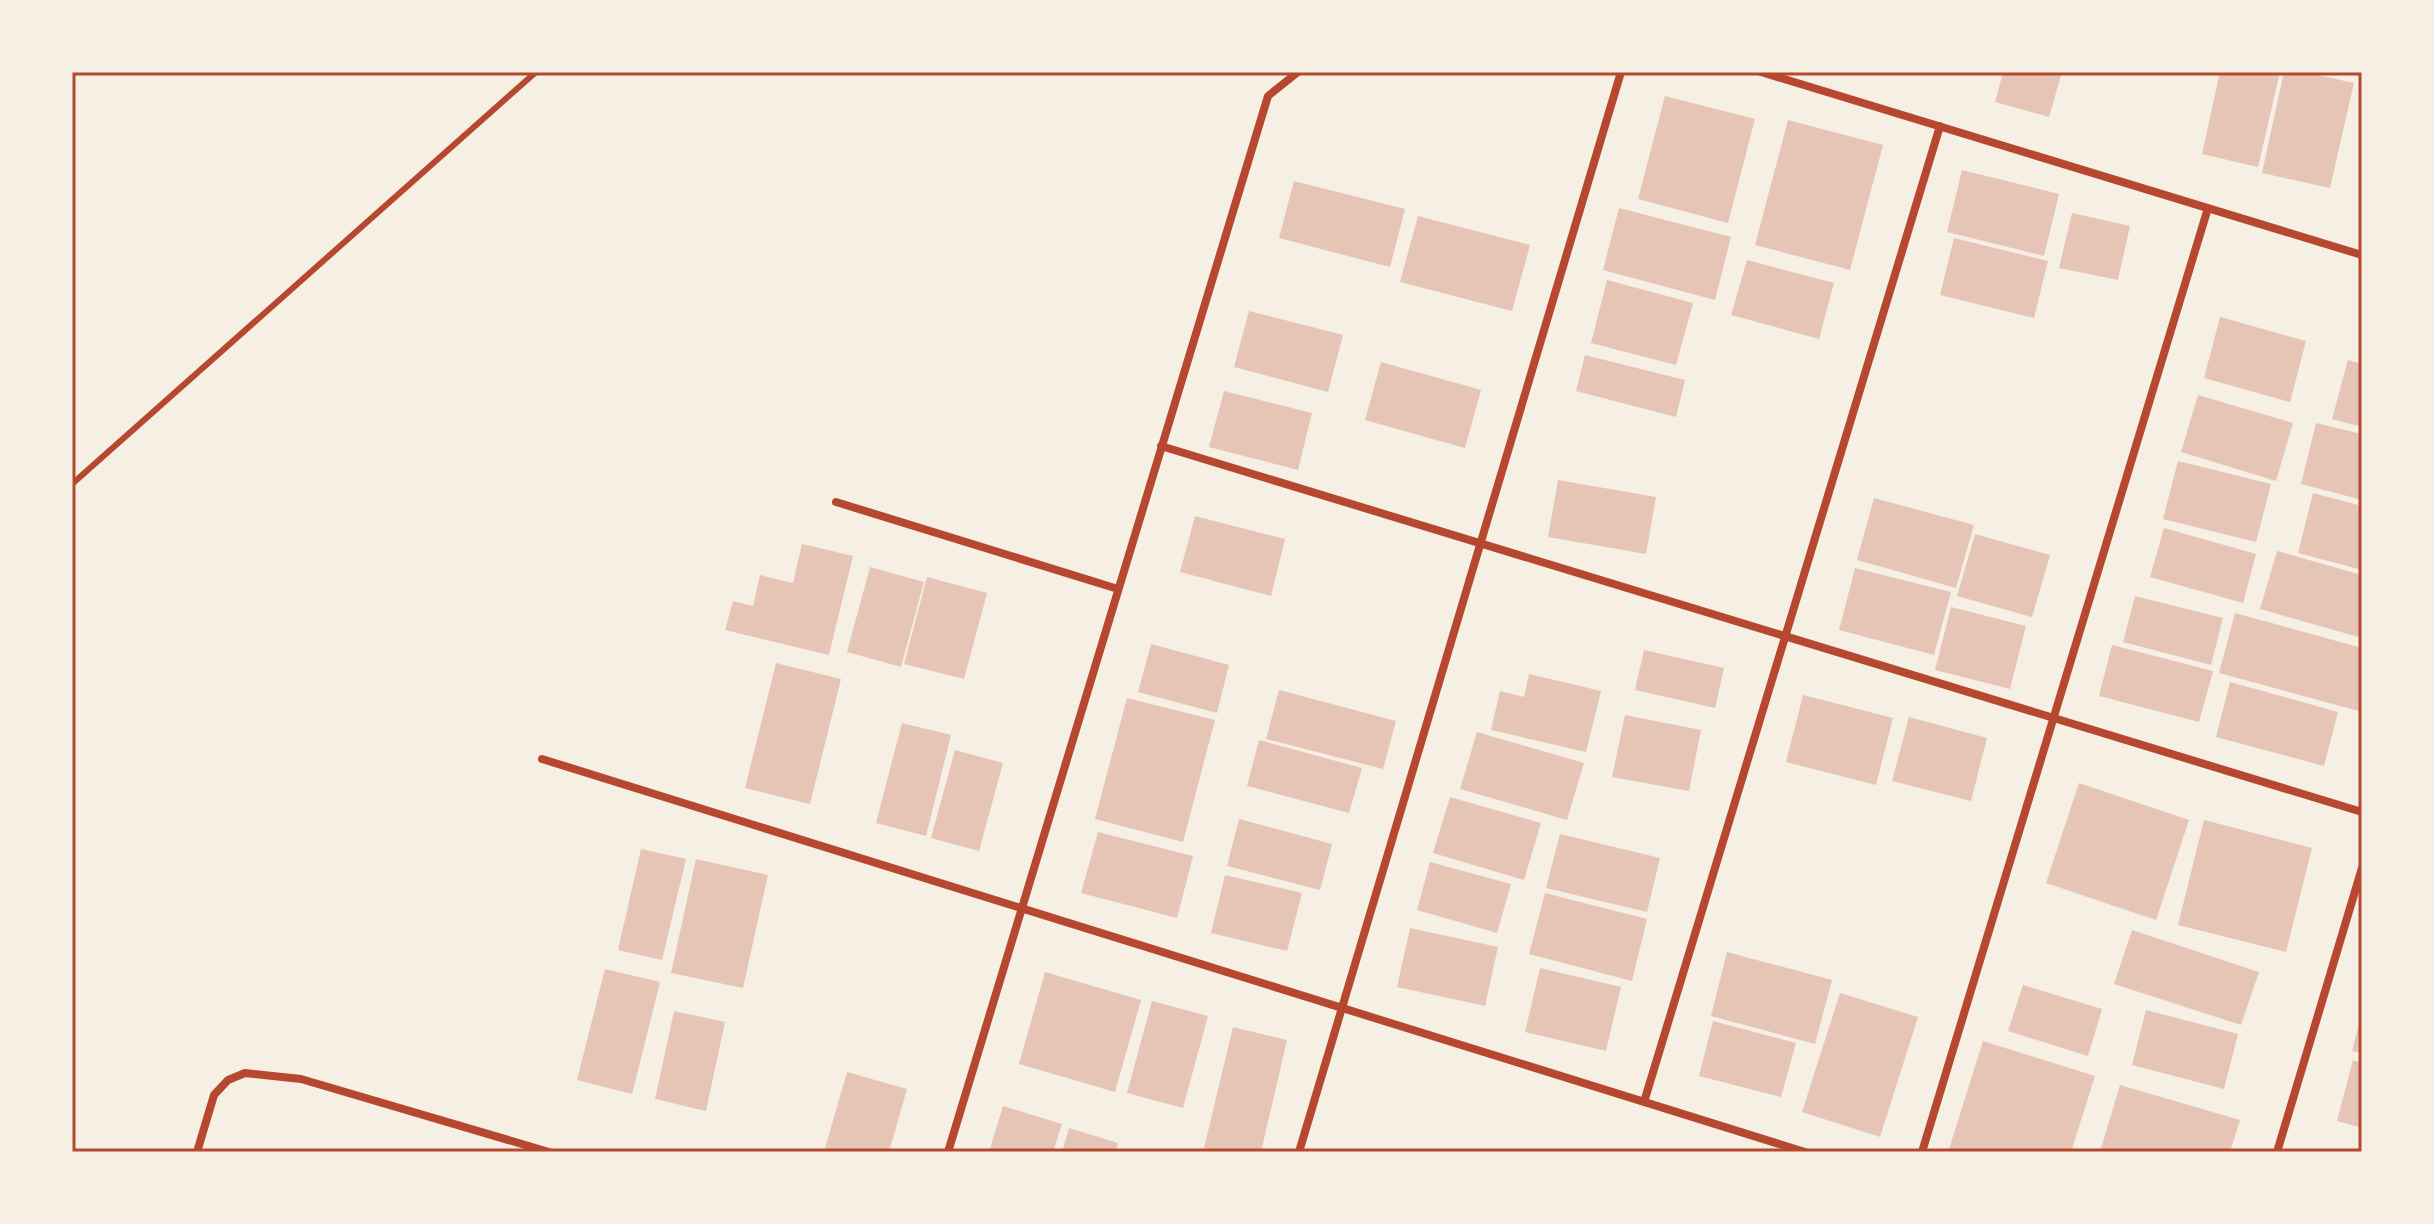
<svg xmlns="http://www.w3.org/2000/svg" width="2434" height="1224" viewBox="0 0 2434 1224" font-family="'Varela Round',sans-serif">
<rect width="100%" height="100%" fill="#f6efe4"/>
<path fill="#e6c5b7" d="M 2003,72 L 2062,72 L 2049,117 L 1995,102 Z
M 2220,72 L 2280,72 L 2258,167 L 2202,154 Z
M 2284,72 L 2304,72 L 2354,83 L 2330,188 L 2262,173 Z
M 1665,96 L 1755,119 L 1728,223 L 1638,199 Z
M 1788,120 L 1883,145 L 1850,270 L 1755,245 Z
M 1962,170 L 2059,194 L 2044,256 L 1947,232 Z
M 1294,181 L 1405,209 L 1390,267 L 1279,238 Z
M 1619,208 L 1731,237 L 1715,300 L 1603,270 Z
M 2072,213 L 2130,226 L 2118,280 L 2059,268 Z
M 1418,216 L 1530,245 L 1512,311 L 1400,282 Z
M 1954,238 L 2048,261 L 2034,318 L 1940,295 Z
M 1747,260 L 1834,283 L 1819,339 L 1731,315 Z
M 1607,280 L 1693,303 L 1676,365 L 1591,343 Z
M 1249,311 L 1343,335 L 1328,392 L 1234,367 Z
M 2220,317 L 2306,341 L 2290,402 L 2204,378 Z
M 1585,355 L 1685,380 L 1676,417 L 1576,391 Z
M 2348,360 L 2362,364 L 2362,427 L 2332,419 Z
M 1381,362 L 1481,390 L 1465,448 L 1365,420 Z
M 1224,391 L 1312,413 L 1298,470 L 1209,447 Z
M 2198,395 L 2293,423 L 2276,481 L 2181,452 Z
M 2316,423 L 2362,434 L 2362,500 L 2301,484 Z
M 2178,461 L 2271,484 L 2256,542 L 2163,519 Z
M 1558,480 L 1656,497 L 1646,554 L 1548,537 Z
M 2313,493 L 2362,506 L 2362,570 L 2298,553 Z
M 1874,498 L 1974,525 L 1956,588 L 1857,560 Z
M 1195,516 L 1285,539 L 1271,596 L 1180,572 Z
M 2164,528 L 2256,554 L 2243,603 L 2150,577 Z
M 1975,534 L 2050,555 L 2032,617 L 1957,596 Z
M 802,544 L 853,556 L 829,655 L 725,630 L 733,601 L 753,606 L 760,575 L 793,583 Z
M 2277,551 L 2362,575 L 2362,638 L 2260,609 Z
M 870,567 L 924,582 L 901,667 L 847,652 Z
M 1855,568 L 1951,592 L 1934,655 L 1839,630 Z
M 927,577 L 987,593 L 964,679 L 904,664 Z
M 2135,596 L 2223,618 L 2211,665 L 2123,642 Z
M 1951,607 L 2026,626 L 2010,689 L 1935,670 Z
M 2235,613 L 2362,648 L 2362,712 L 2219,673 Z
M 1151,644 L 1229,665 L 1217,713 L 1138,692 Z
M 2112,645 L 2213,671 L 2199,722 L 2099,696 Z
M 1644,650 L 1724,668 L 1715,708 L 1635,690 Z
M 776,663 L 841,679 L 810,804 L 745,788 Z
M 1529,674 L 1601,691 L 1586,752 L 1491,730 L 1500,691 L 1524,697 Z
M 2230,682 L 2338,712 L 2324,766 L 2216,737 Z
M 1279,690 L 1396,721 L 1383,769 L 1266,739 Z
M 1803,695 L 1893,718 L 1876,785 L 1786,762 Z
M 1127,698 L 1215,720 L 1183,842 L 1095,819 Z
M 1625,715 L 1701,730 L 1689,791 L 1612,777 Z
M 1909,717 L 1987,738 L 1971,801 L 1892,781 Z
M 902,723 L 951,735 L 926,836 L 876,823 Z
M 1477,732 L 1584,763 L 1567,820 L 1460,789 Z
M 1259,740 L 1362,768 L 1349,813 L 1247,786 Z
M 955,750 L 1003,763 L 979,851 L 931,838 Z
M 2079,783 L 2189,820 L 2156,920 L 2046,883 Z
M 1450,797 L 1541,823 L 1524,880 L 1433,853 Z
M 1239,819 L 1332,844 L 1320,890 L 1227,866 Z
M 2204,820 L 2312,848 L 2286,952 L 2178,925 Z
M 1098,832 L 1193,856 L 1177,918 L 1081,893 Z
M 1560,834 L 1660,858 L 1647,912 L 1546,888 Z
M 641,849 L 686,859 L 662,960 L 618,950 Z
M 696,859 L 768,875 L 743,988 L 671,973 Z
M 1430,862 L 1511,884 L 1497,933 L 1417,910 Z
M 1225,875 L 1302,893 L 1287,951 L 1211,933 Z
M 1545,893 L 1647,919 L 1632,981 L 1529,954 Z
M 1410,928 L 1498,947 L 1485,1006 L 1397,987 Z
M 2132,930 L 2259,972 L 2241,1025 L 2114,984 Z
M 1727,952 L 1832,980 L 1815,1044 L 1711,1016 Z
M 1540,968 L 1621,987 L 1606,1051 L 1525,1032 Z
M 605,969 L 660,982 L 632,1094 L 577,1080 Z
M 1045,972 L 1141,1000 L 1115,1092 L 1019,1064 Z
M 2023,985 L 2102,1009 L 2088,1056 L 2008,1031 Z
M 1840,993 L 1918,1017 L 1880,1137 L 1802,1112 Z
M 1152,1001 L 1208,1016 L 1183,1108 L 1127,1093 Z
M 2146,1010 L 2238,1034 L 2224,1089 L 2132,1065 Z
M 674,1011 L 725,1022 L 706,1111 L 655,1099 Z
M 2361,1016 L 2362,1016 L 2362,1053 L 2352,1051 Z
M 1713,1021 L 1796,1043 L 1781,1097 L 1699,1076 Z
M 1233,1027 L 1287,1040 L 1261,1152 L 1223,1152 L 1204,1148 Z
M 1983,1041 L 2095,1076 L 2071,1152 L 1949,1149 Z
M 2353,1060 L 2362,1063 L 2362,1128 L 2337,1121 Z
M 847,1072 L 907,1089 L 889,1152 L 824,1152 Z
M 2120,1085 L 2240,1120 L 2230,1152 L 2100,1152 Z
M 1003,1106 L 1062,1124 L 1053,1152 L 989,1152 Z
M 1069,1128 L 1118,1143 L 1115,1152 L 1062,1152 Z"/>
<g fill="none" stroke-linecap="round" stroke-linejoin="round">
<path stroke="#b5482f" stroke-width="6" d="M 72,484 L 536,72"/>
<path stroke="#b5482f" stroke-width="8" d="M 1761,72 L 2362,255
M 1161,446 L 2362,812
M 836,502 L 1118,589
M 542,759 L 1805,1152
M 1644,1102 L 1940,126
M 197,1152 L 214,1095 L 228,1080 L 245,1073 L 301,1079 L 549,1152
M 948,1152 L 1268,96 L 1298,72
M 1299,1152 L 1621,72
M 1922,1152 L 2208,208
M 2277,1152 L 2362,868"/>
</g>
<rect width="2434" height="1224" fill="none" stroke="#f6efe4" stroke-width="148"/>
<rect x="74" y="74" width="2286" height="1076" fill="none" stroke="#b5482f" stroke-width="3"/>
</svg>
